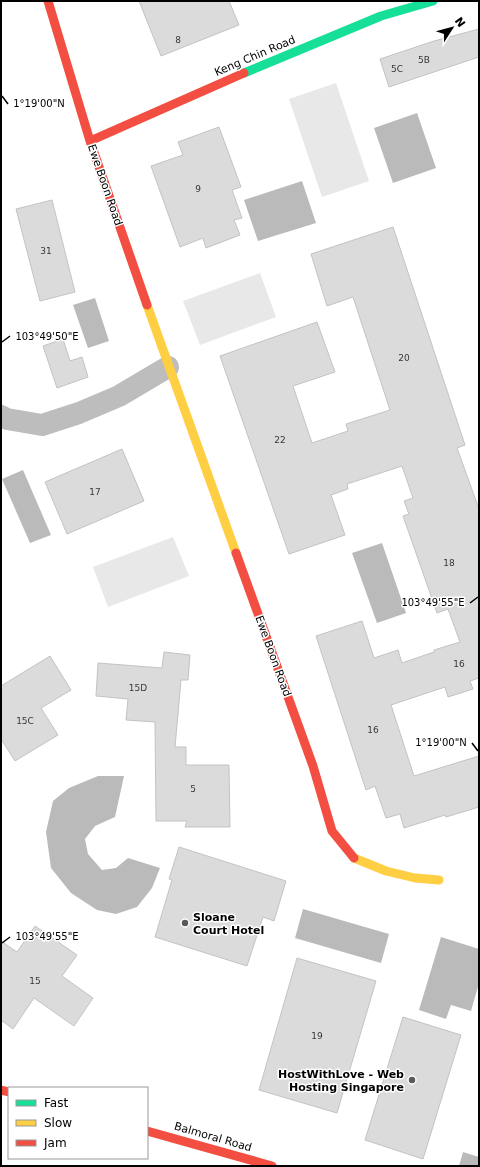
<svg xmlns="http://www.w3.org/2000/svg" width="480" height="1167" viewBox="0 0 480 1167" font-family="'DejaVu Sans',sans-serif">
<rect width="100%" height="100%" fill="#fff"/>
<path fill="#e8e8e8" d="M 336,83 L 369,181 L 322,197 L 289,99 Z
M 260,273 L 276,317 L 200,345 L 183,301 Z
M 173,537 L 189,576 L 108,607 L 93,567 Z"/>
<path fill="#bababa" d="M 417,113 L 436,168 L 393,183 L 374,128 Z
M 302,181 L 316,223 L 258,241 L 244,200 Z
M 95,298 L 109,341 L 88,348 L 73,305 Z
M 23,470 L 51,535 L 30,543 L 2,479 Z
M 382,543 L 406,613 L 377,623 L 352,553 Z
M 98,776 L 124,776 L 115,817 L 95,826 L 85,839 L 88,854 L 102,870 L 116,868 L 128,858 L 160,868 L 152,888 L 137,907 L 116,914 L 97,910 L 71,893 L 51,868 L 46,832 L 53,801 L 69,788 Z
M 303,909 L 389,934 L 381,963 L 295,938 Z
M 441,937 L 479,949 L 479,983 L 471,1011 L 451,1005 L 446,1019 L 419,1010 Z
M 463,1152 L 479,1157 L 479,1166 L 459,1166 Z"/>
<path fill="#dbdbdb" stroke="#c3c3c3" d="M 139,1 L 229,1 L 239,25 L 161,56 Z
M 479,29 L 479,57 L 389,87 L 380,59 L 434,41 Z
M 219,127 L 241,187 L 232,190 L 242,218 L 234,220 L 240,235 L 206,248 L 203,238 L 180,247 L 151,166 L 183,155 L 178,142 Z
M 52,200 L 75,292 L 40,301 L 16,209 Z
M 393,227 L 465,445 L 457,448 L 479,509 L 479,678 L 470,681 L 473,689 L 448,697 L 445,687 L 391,705 L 414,776 L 479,756 L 479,807 L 446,817 L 445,815 L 404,828 L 400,814 L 386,818 L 375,786 L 366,790 L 316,636 L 362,621 L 374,658 L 398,650 L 402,663 L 434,652 L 434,650 L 460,642 L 448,609 L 437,613 L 403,516 L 409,514 L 404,501 L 413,498 L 402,466 L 347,484 L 348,489 L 331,495 L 345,535 L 289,554 L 220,356 L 317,322 L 335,372 L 293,386 L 312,443 L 348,431 L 346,424 L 390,410 L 353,297 L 327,306 L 311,254 Z
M 63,339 L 70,361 L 82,357 L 88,377 L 57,388 L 43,346 Z
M 122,449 L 144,501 L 67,534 L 45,482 Z
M 164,652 L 190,655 L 188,680 L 181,680 L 175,747 L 186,747 L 186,765 L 229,765 L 230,827 L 185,827 L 187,821 L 156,821 L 155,722 L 126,720 L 128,699 L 96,696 L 98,663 L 162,668 Z
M 50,656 L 71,690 L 41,708 L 58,735 L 15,761 L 1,739 L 1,686 Z
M 179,847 L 286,881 L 274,921 L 263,917 L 247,966 L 155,937 L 172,880 L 169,879 Z
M 35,926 L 77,955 L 62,976 L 93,998 L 74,1026 L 34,998 L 13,1029 L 1,1020 L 1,941 L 17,952 Z
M 297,958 L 376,981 L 337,1113 L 259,1090 Z
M 403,1017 L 461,1035 L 423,1159 L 365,1140 Z"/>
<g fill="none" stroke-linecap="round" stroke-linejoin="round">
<path stroke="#bdbdbd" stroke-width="22" d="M 1,416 L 7,419 L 42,425 L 79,413 L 119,396 L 168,367"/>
<path stroke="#16e098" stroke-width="9" d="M 244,73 L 381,16 L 433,1"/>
<path stroke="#ffcf43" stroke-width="9" d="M 147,305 L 236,553
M 354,858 L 386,871 L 415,878 L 439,880"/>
<path stroke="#f24e42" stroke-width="9" d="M 48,1 L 90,141 L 147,305
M 90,141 L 244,73
M 236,553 L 313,766 L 332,831 L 354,858
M 1,1090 L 9,1092
M 147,1131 L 272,1166"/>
</g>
<path fill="none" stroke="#000" stroke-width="1.5" d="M 2,96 L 8,104M 2,342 L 10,336M 470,603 L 478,597M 472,743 L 478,751M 2,943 L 10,937"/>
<g fill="#595959" stroke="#fff" stroke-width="1.5">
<circle cx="185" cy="923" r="4"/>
<circle cx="412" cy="1080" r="4"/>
</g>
<g text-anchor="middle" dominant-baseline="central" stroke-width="3" stroke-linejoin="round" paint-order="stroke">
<g font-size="9" fill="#373737">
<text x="178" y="40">8</text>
<text x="424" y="60">5B</text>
<text x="397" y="69">5C</text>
<text x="198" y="189">9</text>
<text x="46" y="251">31</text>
<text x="404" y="358">20</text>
<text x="280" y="440">22</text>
<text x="95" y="492">17</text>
<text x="449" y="563">18</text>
<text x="459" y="664">16</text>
<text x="138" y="688">15D</text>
<text x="25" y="721">15C</text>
<text x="373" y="730">16</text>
<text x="193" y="789">5</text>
<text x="35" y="981">15</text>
<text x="317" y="1036">19</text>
</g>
<g font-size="11" fill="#000" stroke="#fff">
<text transform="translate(255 56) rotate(-23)">Keng Chin Road</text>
<text transform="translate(105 185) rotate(71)">Ewe Boon Road</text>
<text transform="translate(273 656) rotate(70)">Ewe Boon Road</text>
<text transform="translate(213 1137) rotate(16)">Balmoral Road</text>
</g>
<g font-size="11" font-weight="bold" fill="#000" stroke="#fff" text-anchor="start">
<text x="193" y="917">Sloane<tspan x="193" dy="13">Court Hotel</tspan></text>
<text x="404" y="1074" text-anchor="end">HostWithLove - Web<tspan x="404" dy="13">Hosting Singapore</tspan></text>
</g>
</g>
<g font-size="10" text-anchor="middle" fill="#000" stroke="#fff" stroke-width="3" stroke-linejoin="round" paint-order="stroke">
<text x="39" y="107">1°19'00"N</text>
<text x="47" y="340">103°49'50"E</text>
<text x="433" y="606">103°49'55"E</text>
<text x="441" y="746">1°19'00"N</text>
<text x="47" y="940">103°49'55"E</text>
</g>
<rect width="480" height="1167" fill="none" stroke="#000000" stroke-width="4"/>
<rect x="8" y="1087" width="140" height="72" fill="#ffffff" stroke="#999999"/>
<rect x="16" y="1100" width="20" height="6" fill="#16e098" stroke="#999999"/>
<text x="44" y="1107" font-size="12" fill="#000000">Fast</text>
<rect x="16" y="1120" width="20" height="6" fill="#ffcf43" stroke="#999999"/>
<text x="44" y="1127" font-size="12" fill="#000000">Slow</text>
<rect x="16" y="1140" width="20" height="6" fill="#f24e42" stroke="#999999"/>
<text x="44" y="1147" font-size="12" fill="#000000">Jam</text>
<g transform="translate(452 28) rotate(54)" stroke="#ffffff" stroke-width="3" paint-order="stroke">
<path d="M0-3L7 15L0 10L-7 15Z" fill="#000000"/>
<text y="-6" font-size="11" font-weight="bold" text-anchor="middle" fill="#000000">N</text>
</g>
</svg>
